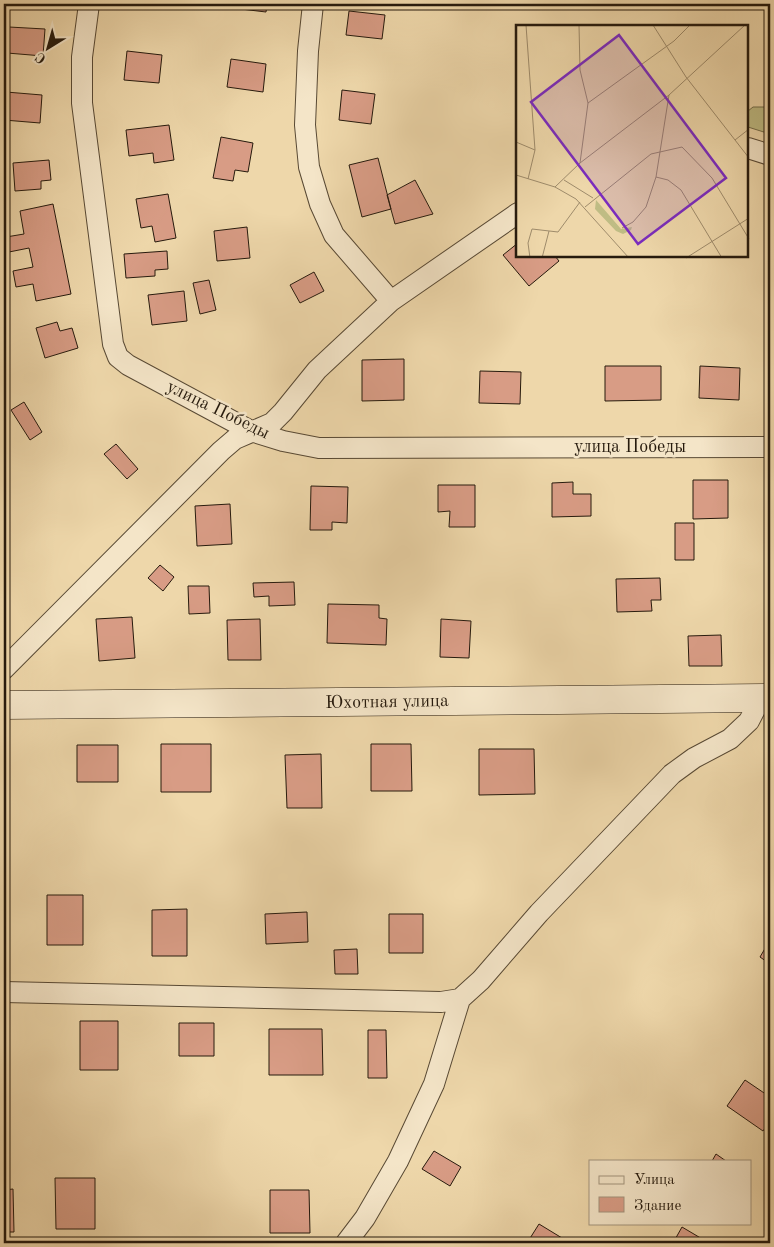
<svg xmlns="http://www.w3.org/2000/svg" width="774" height="1247" viewBox="0 0 774 1247" font-family="'Old Standard TT',serif">
<rect width="100%" height="100%" fill="#eed7aa"/>
<filter id="stains"><feTurbulence type="fractalNoise" baseFrequency=".004" numOctaves="4"/><feColorMatrix values="0 0 0 0 .2 0 0 0 0 .09 0 0 0 0 .02 0 0 0 .5 -.17"/></filter>
<radialGradient id="worn" r=".72"><stop offset=".6" stop-color="#630" stop-opacity="0"/><stop offset="1" stop-color="#630" stop-opacity=".3"/></radialGradient>
<path fill="#bfbc84" stroke="#726b48" d="M 753,107 L 770,107 L 770,134 L 748,127 L 748,111 Z"/>
<path fill="#d89c85" stroke="#261a0d" d="M 133,4 L 160,4 L 160,7 Z
M 225,4 L 267,4 L 266,12 L 224,7 Z
M 349,11 L 385,15 L 382,39 L 346,35 Z
M 9,27 L 45,29 L 43,56 L 7,53 Z
M 127,51 L 162,55 L 159,83 L 124,80 Z
M 231,59 L 266,64 L 263,92 L 227,87 Z
M 342,90 L 375,94 L 371,124 L 339,120 Z
M 6,92 L 42,95 L 40,123 L 4,120 Z
M 169,125 L 174,160 L 154,163 L 153,153 L 129,156 L 126,130 Z
M 221,137 L 253,143 L 248,172 L 235,170 L 233,181 L 213,178 Z
M 378,158 L 391,209 L 362,217 L 349,165 Z
M 49,160 L 51,180 L 41,181 L 41,189 L 15,191 L 13,163 Z
M 415,180 L 433,214 L 395,224 L 387,195 Z
M 168,194 L 176,238 L 155,242 L 152,226 L 141,228 L 136,199 Z
M 53,204 L 71,294 L 36,301 L 33,284 L 16,287 L 13,271 L 33,267 L 29,248 L 9,252 L 6,237 L 24,234 L 20,211 Z
M 247,227 L 250,258 L 217,261 L 214,231 Z
M 518,243 L 518,256 L 555,256 L 559,261 L 529,286 L 503,255 Z
M 167,251 L 168,269 L 155,270 L 155,276 L 126,278 L 124,254 Z
M 314,272 L 324,291 L 300,303 L 290,285 Z
M 209,280 L 216,310 L 200,314 L 193,283 Z
M 184,291 L 187,321 L 152,325 L 148,295 Z
M 57,322 L 60,331 L 72,328 L 78,348 L 45,358 L 36,328 Z
M 404,359 L 404,400 L 362,401 L 362,360 Z
M 605,366 L 661,366 L 661,400 L 605,401 Z
M 700,366 L 740,368 L 739,400 L 699,398 Z
M 480,371 L 521,372 L 520,404 L 479,403 Z
M 24,402 L 42,432 L 30,440 L 11,410 Z
M 116,444 L 138,469 L 127,479 L 104,454 Z
M 693,480 L 728,480 L 728,518 L 693,519 Z
M 573,482 L 573,494 L 591,494 L 591,516 L 552,517 L 552,483 Z
M 438,485 L 475,485 L 475,527 L 449,527 L 450,511 L 438,512 Z
M 311,486 L 348,487 L 347,523 L 332,522 L 332,530 L 310,530 Z
M 230,504 L 232,544 L 197,546 L 195,506 Z
M 675,523 L 694,523 L 694,560 L 675,560 Z
M 160,565 L 174,577 L 163,591 L 148,578 Z
M 660,578 L 661,600 L 651,600 L 652,611 L 617,612 L 616,579 Z
M 294,582 L 295,605 L 269,606 L 269,596 L 254,597 L 253,583 Z
M 188,586 L 209,586 L 210,613 L 189,614 Z
M 328,604 L 379,605 L 379,618 L 387,619 L 386,645 L 327,643 Z
M 132,617 L 135,658 L 99,661 L 96,619 Z
M 260,619 L 261,660 L 228,660 L 227,620 Z
M 441,619 L 471,621 L 469,658 L 440,657 Z
M 721,635 L 722,666 L 689,666 L 688,636 Z
M 161,744 L 211,744 L 211,792 L 161,792 Z
M 371,744 L 411,744 L 412,791 L 371,791 Z
M 77,745 L 118,745 L 118,782 L 77,782 Z
M 479,749 L 534,749 L 535,794 L 479,795 Z
M 321,754 L 322,808 L 287,808 L 285,755 Z
M 47,895 L 83,895 L 83,945 L 47,945 Z
M 187,909 L 187,956 L 152,956 L 152,910 Z
M 307,912 L 308,942 L 266,944 L 265,914 Z
M 389,914 L 423,914 L 423,953 L 389,953 Z
M 770,940 L 770,964 L 760,957 Z
M 357,949 L 358,974 L 335,974 L 334,950 Z
M 80,1021 L 118,1021 L 118,1070 L 80,1070 Z
M 179,1023 L 214,1023 L 214,1056 L 179,1056 Z
M 269,1029 L 322,1029 L 323,1075 L 269,1075 Z
M 368,1030 L 386,1030 L 387,1078 L 368,1078 Z
M 745,1080 L 770,1097 L 770,1121 L 763,1131 L 727,1106 Z
M 434,1151 L 461,1167 L 450,1186 L 422,1169 Z
M 716,1154 L 726,1161 L 712,1161 Z
M 55,1178 L 95,1178 L 95,1229 L 56,1229 Z
M 13,1189 L 14,1232 L 4,1232 L 4,1190 Z
M 270,1190 L 309,1190 L 310,1233 L 270,1233 Z
M 539,1224 L 562,1238 L 559,1243 L 527,1243 Z
M 682,1227 L 709,1243 L 673,1243 Z"/>
<g fill="none" stroke-linecap="round" stroke-linejoin="round">
<g stroke="#584934" stroke-width="22">
<path id="street" d="M 89,4 L 82,57 L 82,103 L 113,344 L 118,357 L 128,365 L 251,431 L 283,441 L 319,448 L 770,447
M 313,4 L 308,51 L 305,125 L 309,167 L 320,204 L 334,235 L 391,301
M 748,148 L 770,155
M 4,669 L 221,451 L 235,439 L 272,423 L 283,412 L 317,370 L 391,301 L 518,213
M 4,992 L 441,1002 L 460,999 L 481,980 L 539,913 L 672,774 L 694,758 L 730,739 L 749,721 L 761,698
M 346,1243 L 365,1218 L 398,1161 L 434,1084 L 460,999"/>
</g>
<g stroke="#261a0d" stroke-width="29">
<path id="secondary" d="M 4,705 L 770,698"/>
</g>
<use href="#street" stroke="#f4e5c8" stroke-width="20"/>
<use href="#secondary" stroke="#f4e5c8" stroke-width="28"/>
</g>
<g text-anchor="middle" dominant-baseline="central" stroke-width="5" stroke-linejoin="round" paint-order="stroke">
<g font-size="18" fill="#261a0d" stroke="#f4e5c8">
<text transform="translate(218 410) rotate(26)">улица Победы</text>
<text x="630" y="447">улица Победы</text>
<text transform="translate(387 702) rotate(-1)">Юхотная улица</text>
</g>
</g>
<g transform="translate(516 25)">
<rect width="232" height="232" fill="#eed7aa"/>
<path d="M 80,175 L 105,204 L 116,202 L 115,205 L 107,209 L 100,206 L 79,184 Z" fill="#bfbc84"/>
<path fill="none" stroke="#9e8b6b" stroke-width="1" d="M 10,0 L 19,125 L 12,154M 63,0 L 64,45 L 72,78M 137,0 L 170,52 L 233,133M 219,115 L 233,104M 0,117 L 19,125M 64,138 L 72,78 L 158,16 L 174,0M 0,150 L 39,162 L 60,174 L 113,233M 140,152 L 152,155 L 165,165 L 206,233M 48,155 L 77,173M 39,162 L 64,138 L 153,70 L 229,0M 69,182 L 135,129 L 166,122 L 196,153 L 233,214M 106,203 L 117,197 L 130,182 L 140,152 L 153,70M 14,233 L 12,218 L 16,204 L 42,207 L 64,177M 26,233 L 33,206M 170,233 L 233,193"/>
<path fill="#7b2cbf" fill-opacity="0.15" stroke="#7b2cbf" stroke-width="2.5" d="M 103,10 L 210,153 L 122,219 L 15,77 Z"/>
<rect width="232" height="232" fill="none" stroke="#261a0d" stroke-width="2.5"/>
</g>
<rect width="774" height="1247" fill="none" stroke="#eed7aa" stroke-width="20"/>
<rect x="5" y="5" width="764" height="1237" fill="none" stroke="#261a0d" stroke-width="2.5"/>
<rect x="10" y="10" width="754" height="1227" fill="none" stroke="#261a0d"/>
<rect x="589" y="1160" width="162" height="65" fill="#f4e5c8" stroke="#a2947d"/>
<rect x="599" y="1176" width="25" height="8" fill="#f4e5c8" stroke="#a2947d"/>
<text x="634" y="1184" font-size="15" fill="#261a0d">Улица</text>
<rect x="599" y="1197" width="25" height="15" fill="#d89c85" stroke="#a2947d"/>
<text x="634" y="1210" font-size="15" fill="#261a0d">Здание</text>
<g transform="translate(48 48) rotate(217)" stroke="#f4e5c8" stroke-width="4" paint-order="stroke">
<path d="M0-4L9 19L0 12L-9 19Z" fill="#261a0d"/>
<text y="-8" font-size="14" font-weight="bold" text-anchor="middle" fill="#261a0d">С</text>
</g>
<rect width="100%" height="100%" filter="url(#stains)"/>
<rect width="100%" height="100%" fill="url(#worn)"/>
</svg>
